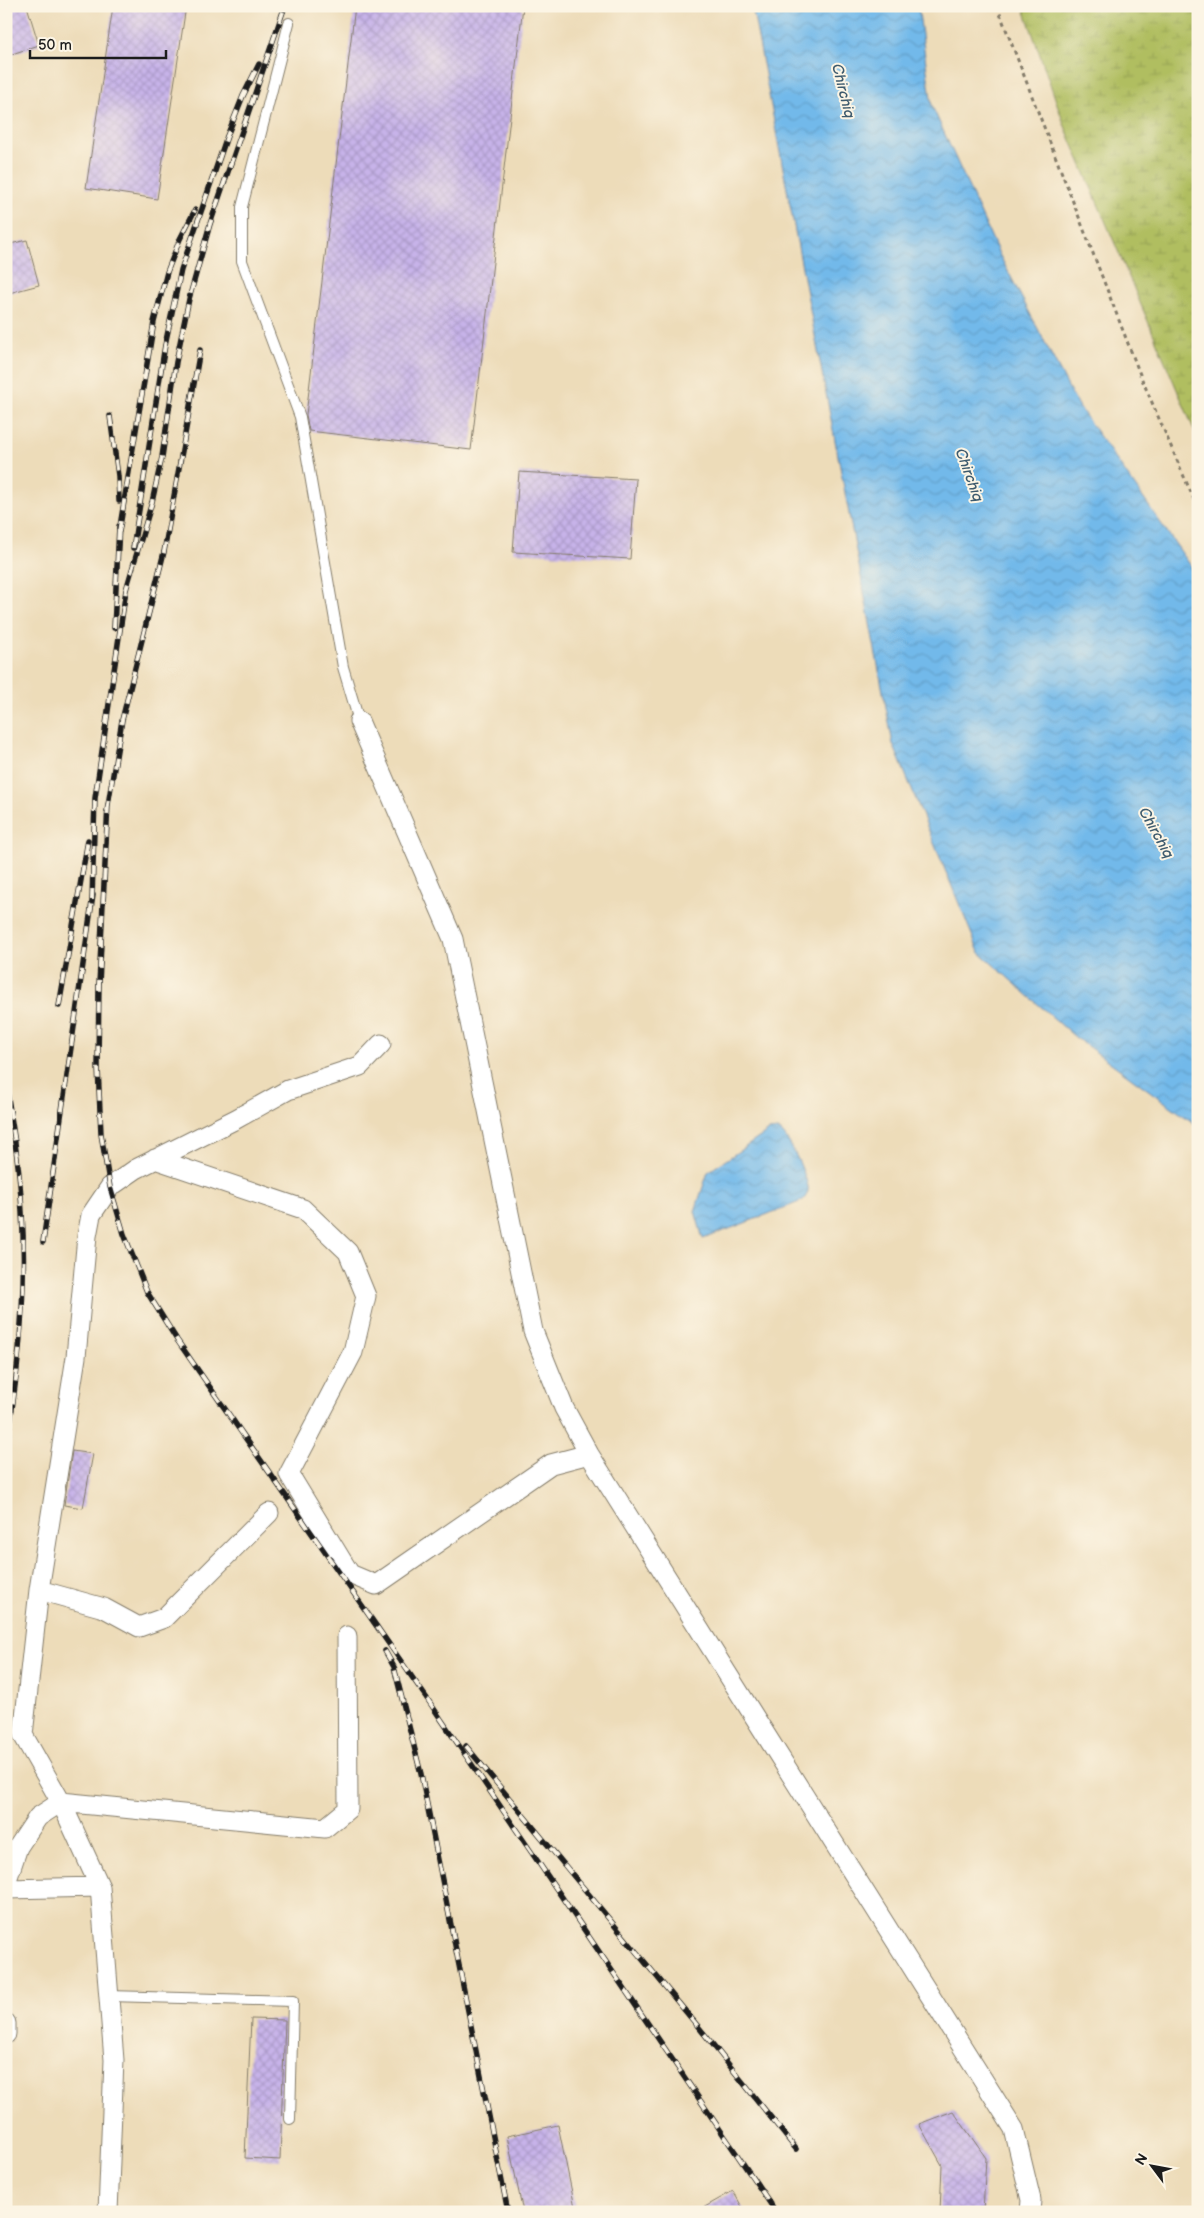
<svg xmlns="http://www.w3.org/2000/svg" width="1204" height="2218" viewBox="0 0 1204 2218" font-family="'Balsamiq Sans',sans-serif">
<defs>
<pattern id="wetland-marsh" width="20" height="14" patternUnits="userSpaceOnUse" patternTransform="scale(1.25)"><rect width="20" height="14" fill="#b0be61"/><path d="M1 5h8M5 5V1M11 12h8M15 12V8" fill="none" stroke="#97a354"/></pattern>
<pattern id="water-waves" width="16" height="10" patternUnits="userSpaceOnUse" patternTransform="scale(1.25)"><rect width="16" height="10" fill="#72b9ea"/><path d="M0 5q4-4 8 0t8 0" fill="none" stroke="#629ec8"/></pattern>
<pattern id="building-cross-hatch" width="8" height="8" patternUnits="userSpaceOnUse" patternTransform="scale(1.25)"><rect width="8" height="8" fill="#c7b3e9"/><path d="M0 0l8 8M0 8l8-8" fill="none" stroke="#aa99c7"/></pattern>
</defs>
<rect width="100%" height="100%" fill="#fcf5e5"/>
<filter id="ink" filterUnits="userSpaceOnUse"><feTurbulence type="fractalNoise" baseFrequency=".02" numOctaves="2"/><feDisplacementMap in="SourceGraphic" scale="10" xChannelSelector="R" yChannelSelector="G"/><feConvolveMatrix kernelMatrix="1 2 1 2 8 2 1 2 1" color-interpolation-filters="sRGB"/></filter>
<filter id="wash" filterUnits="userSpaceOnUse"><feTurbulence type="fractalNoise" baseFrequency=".0096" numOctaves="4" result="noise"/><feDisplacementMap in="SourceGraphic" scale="20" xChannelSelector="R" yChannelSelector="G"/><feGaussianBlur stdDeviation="1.12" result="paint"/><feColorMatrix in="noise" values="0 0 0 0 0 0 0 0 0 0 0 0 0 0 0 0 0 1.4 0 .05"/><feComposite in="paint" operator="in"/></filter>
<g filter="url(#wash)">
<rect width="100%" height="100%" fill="#eddcb9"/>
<path fill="url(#wetland-marsh)" stroke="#666d3e" d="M 1023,6 L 1198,6 L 1198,439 L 1064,124 Z"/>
<path fill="url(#water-waves)" stroke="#476a83" d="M 752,6 L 918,6 L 932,106 L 999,254 L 1077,404 L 1198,576 L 1198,1126 L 1075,1037 L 979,952 L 893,744 Z
M 778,1130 C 788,1134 806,1175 808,1187 C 809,1192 806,1197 802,1201 L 703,1239 L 695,1211 L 708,1172 L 769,1131 Z"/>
<g id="blocks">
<path fill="url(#building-cross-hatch)" d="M 6,6 L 27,6 L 39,45 L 6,56 Z
M 113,6 L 186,6 L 157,199 L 86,188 Z
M 355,6 L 523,6 L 471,450 L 309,431 L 306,415 Z
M 27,240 L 39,285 L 9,293 L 6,283 L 6,245 Z
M 519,472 L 636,479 L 630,559 L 513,552 Z
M 72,1451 L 93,1454 L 83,1508 L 64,1505 Z
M 251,2019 L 285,2020 L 280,2160 L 245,2158 Z
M 953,2111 L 986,2158 L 983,2212 L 940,2212 L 942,2165 L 919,2124 Z
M 558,2125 L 576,2212 L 523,2212 L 507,2136 Z
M 733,2191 L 745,2212 L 696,2212 Z"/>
</g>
</g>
<g filter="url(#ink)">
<use href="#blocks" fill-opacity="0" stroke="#847c6a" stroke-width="1"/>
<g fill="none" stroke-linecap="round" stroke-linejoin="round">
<g stroke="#847c6a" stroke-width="12">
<path id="lane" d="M 289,23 L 242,207 L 242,261 L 300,417 L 343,667 L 359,721
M 109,1996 L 293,2001 L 290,2119"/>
</g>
<g stroke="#847c6a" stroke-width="21">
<path id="street" d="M 359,721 L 453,939 L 533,1331 L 564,1408 L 589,1454 L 1014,2129 L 1031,2200 L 1030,2212
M 155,1159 L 303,1209 L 348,1252 L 366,1296 L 353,1352 L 289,1474 L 350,1574 L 376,1585 L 551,1464 L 589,1454
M 39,1590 L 104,1608 L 139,1627 L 164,1618 L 269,1513
M 6,1883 L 18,1847 L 38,1817 L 61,1802 L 325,1828 L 348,1809 L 347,1636
M 6,1889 L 100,1887
M 6,2023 L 6,2034
M 108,2212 L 114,2060 L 100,1887 L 61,1802 L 23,1735 L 39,1590 L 76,1357 L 87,1236 L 91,1215 L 110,1187 L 136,1169 L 236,1119 L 288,1090 L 360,1066 L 381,1044"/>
</g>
<path stroke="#847c6a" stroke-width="3" stroke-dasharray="4 4" stroke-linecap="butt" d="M 997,6 L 1141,377 L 1198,509"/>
<use href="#lane" stroke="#fff" stroke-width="10"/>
<use href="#street" stroke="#fff" stroke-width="19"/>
<g stroke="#1c1c1c" stroke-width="5.5">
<path id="rail" d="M 110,416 L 118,476 L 119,501
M 119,532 L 154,322 L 167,272 L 180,239 L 195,210
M 133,548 L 165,345 L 181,270 L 227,136 L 243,96 L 259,64
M 114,628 L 119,526
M 108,804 L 99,984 L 98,1067 L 101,1134 L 110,1187 L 124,1234 L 147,1292 L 177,1340 L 428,1700 L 776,2212
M 107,811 L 122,720 L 164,552 L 200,350
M 92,900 L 95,798 L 126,590 L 152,502 L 162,457 L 176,362 L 189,299 L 210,224 L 285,6
M 59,1006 L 88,840
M 6,1086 C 13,1128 20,1170 22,1212 C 27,1291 19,1370 6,1448
M 43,1242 L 93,895
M 385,1651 L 394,1667 L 421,1774 L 508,2212
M 466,1746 L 706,2036 L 796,2149"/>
</g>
<use href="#rail" stroke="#fcf5e5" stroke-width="4" stroke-dasharray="11" stroke-linecap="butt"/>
</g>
</g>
<g text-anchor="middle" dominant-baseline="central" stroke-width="4" stroke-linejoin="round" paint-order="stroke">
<g font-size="15" font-style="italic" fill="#3e5b6e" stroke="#fcf5e5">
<text transform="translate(843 91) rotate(76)">Chirchiq</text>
<text transform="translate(969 475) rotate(70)">Chirchiq</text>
<text transform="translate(1156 833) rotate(61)">Chirchiq</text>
</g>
</g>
<rect width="1204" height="2218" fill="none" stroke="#fcf5e5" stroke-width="25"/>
<g transform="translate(1152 2166) rotate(302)" stroke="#fcf5e5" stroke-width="4" paint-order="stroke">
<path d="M0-4L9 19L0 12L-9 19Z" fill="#1c1c1c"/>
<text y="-8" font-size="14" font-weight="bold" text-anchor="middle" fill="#1c1c1c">N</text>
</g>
<path d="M30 50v8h136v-8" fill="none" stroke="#1c1c1c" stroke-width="2.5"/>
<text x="38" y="50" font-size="15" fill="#1c1c1c" stroke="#fcf5e5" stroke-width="4" paint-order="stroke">50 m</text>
</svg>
